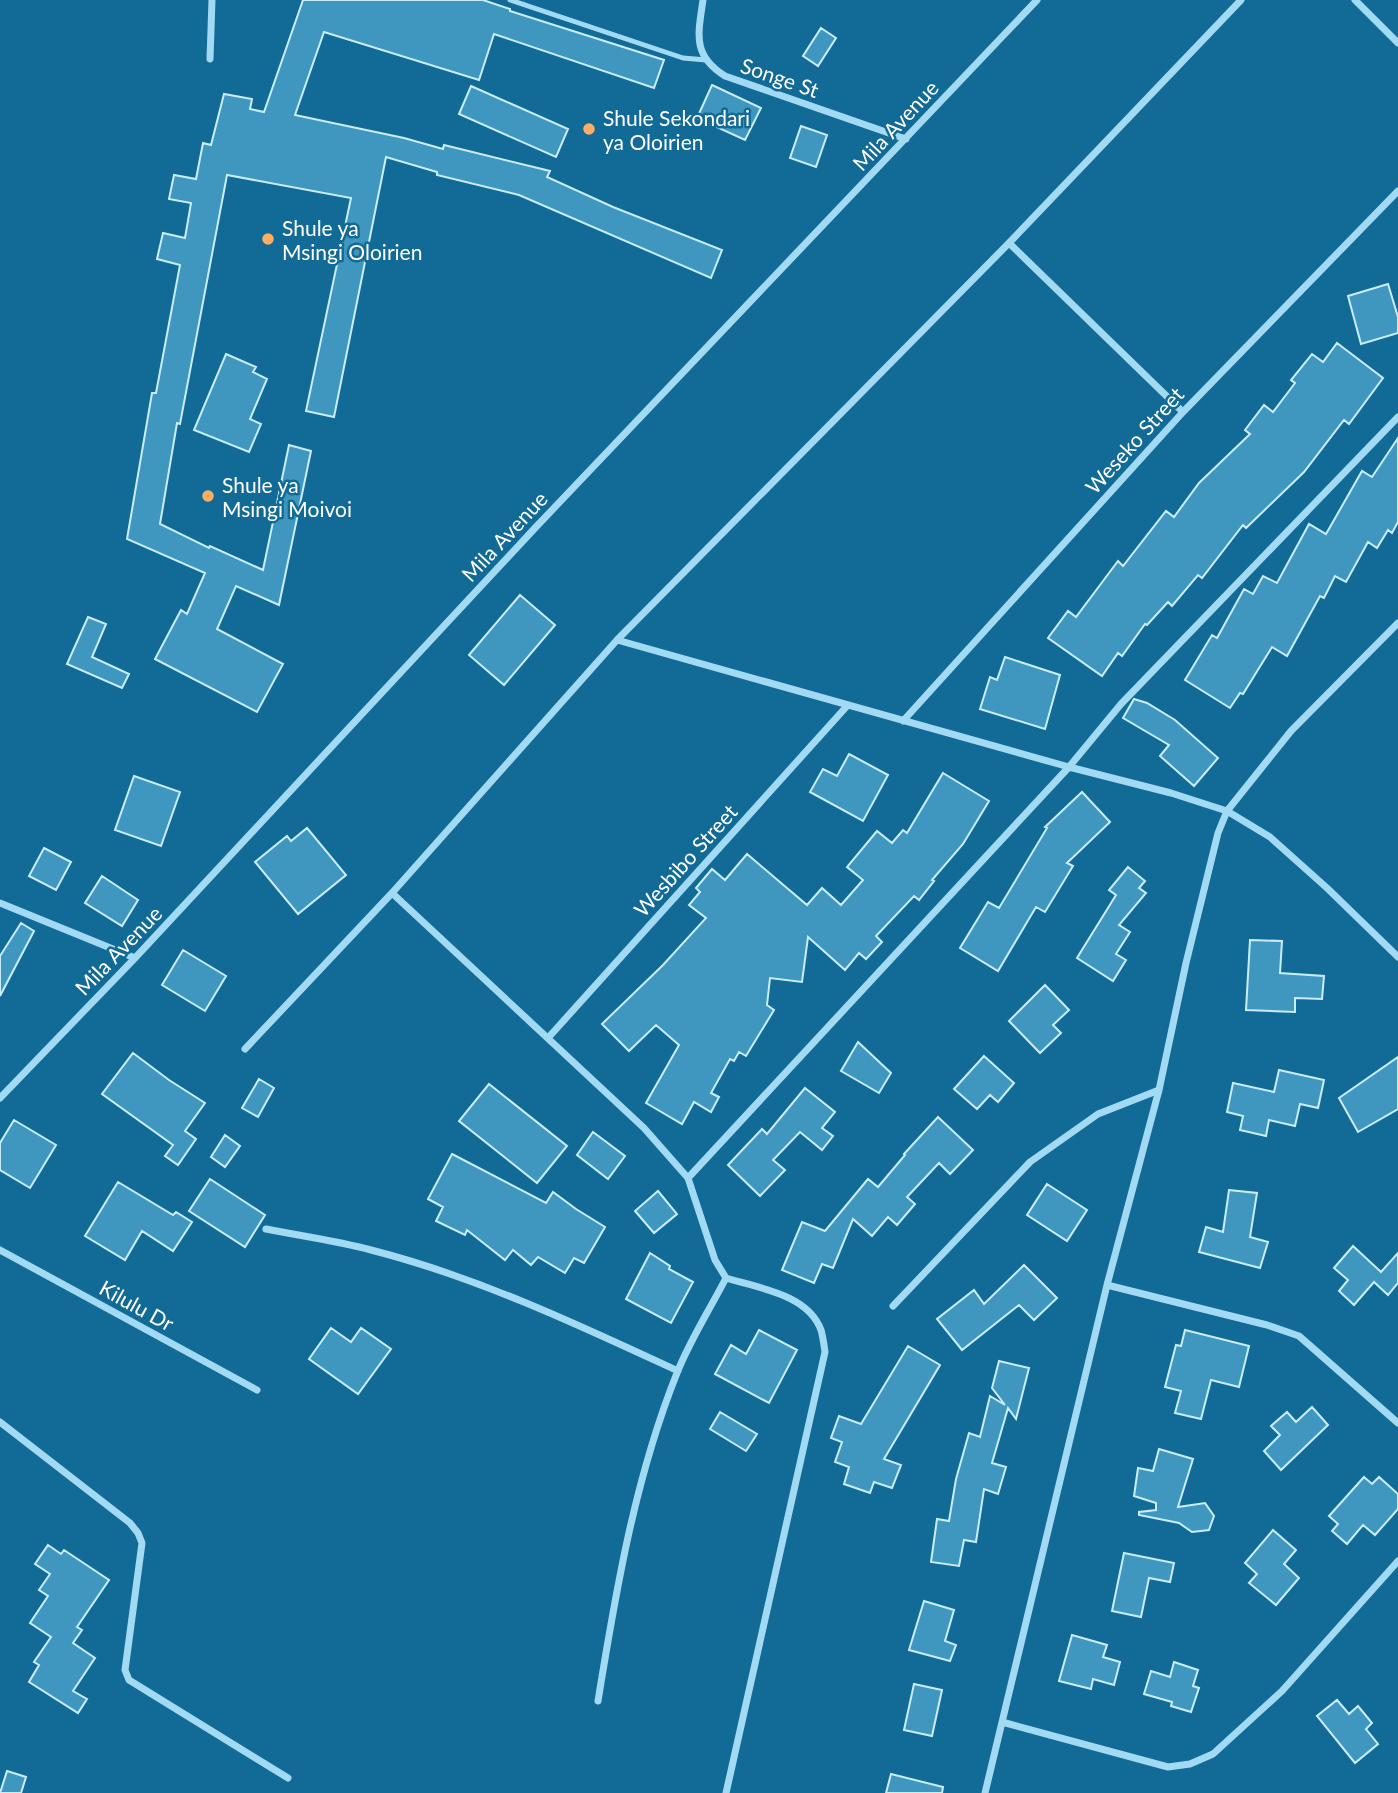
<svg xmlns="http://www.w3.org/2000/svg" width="1398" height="1793" viewBox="0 0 1398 1793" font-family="Lato,sans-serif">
<rect width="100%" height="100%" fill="#126b96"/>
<path fill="#3f97bf" stroke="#caedfd" stroke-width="2" d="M 303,0 L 483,0 L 510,9 L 510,11 L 664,60 L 654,88 L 494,34 L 479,80 L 324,32 L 295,115 L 404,138 L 443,149 L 444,145 L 550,171 L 547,177 L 613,207 L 722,250 L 711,278 L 519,195 L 437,175 L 437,172 L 386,157 L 334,417 L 306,411 L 351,198 L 227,175 L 180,424 L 177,423 L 160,524 L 209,548 L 210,546 L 263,570 L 289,445 L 311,451 L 279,605 L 236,586 L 217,629 L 283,664 L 257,712 L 155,659 L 181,610 L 187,614 L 205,573 L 127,539 L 152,393 L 156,393 L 180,265 L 157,259 L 163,233 L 185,238 L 191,203 L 169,199 L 174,175 L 196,179 L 203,143 L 211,145 L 224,94 L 252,99 L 250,109 L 264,112 Z
M 821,28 L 836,38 L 818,66 L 803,56 Z
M 712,85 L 761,108 L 745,140 L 697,118 Z
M 471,86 L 568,129 L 556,157 L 459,114 Z
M 801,126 L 827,135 L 816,167 L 790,158 Z
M 1388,284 L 1398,317 L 1398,333 L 1361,344 L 1348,296 Z
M 1337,343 L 1383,378 L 1349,424 L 1344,420 L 1304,472 L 1246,528 L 1243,525 L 1202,578 L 1198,575 L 1172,606 L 1168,602 L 1147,625 L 1145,624 L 1122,656 L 1118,653 L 1102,676 L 1048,638 L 1068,611 L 1076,617 L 1118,561 L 1123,566 L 1166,511 L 1174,517 L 1199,483 L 1250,434 L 1245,430 L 1264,405 L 1273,412 L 1295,383 L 1291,380 L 1312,354 L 1323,362 Z
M 226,354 L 256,367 L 253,372 L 267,379 L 250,419 L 261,424 L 249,452 L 194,430 Z
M 1398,438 L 1398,522 L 1392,533 L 1388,530 L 1377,548 L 1368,542 L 1346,582 L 1335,576 L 1324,598 L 1320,596 L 1287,656 L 1272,647 L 1243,694 L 1240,693 L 1230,708 L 1185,680 L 1212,635 L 1217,638 L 1244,589 L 1253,594 L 1263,576 L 1277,583 L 1309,524 L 1326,534 L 1362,471 L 1372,477 Z
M 520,595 L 555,625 L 504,685 L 469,655 Z
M 88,617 L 106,624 L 92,657 L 129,674 L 122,688 L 67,664 Z
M 1005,657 L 1060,675 L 1045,729 L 980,709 L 990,677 L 997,680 Z
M 1134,699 L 1147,703 L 1175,720 L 1218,758 L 1194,786 L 1160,756 L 1169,745 L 1123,718 Z
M 849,754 L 888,775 L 863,821 L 810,792 L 823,769 L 837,776 Z
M 943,773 L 989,801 L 963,844 L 932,880 L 934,881 L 919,900 L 914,896 L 876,936 L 882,942 L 866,959 L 859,953 L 845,970 L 808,937 L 802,982 L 770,978 L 767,1005 L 774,1010 L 746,1056 L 739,1052 L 734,1061 L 730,1059 L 711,1093 L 719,1097 L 711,1112 L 694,1102 L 682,1124 L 646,1103 L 679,1045 L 656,1025 L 629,1051 L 602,1024 L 663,965 L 706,918 L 689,905 L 700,892 L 696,888 L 712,869 L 725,880 L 747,854 L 807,905 L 822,888 L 841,905 L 863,880 L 847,867 L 877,831 L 892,843 L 903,830 L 907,833 Z
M 134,776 L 180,792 L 161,846 L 115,830 Z
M 1082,792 L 1110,822 L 1067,863 L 1073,866 L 1045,912 L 1036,907 L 998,971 L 960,948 L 988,902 L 999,908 L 1047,828 L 1045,827 Z
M 307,828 L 346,875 L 298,914 L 255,862 L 287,836 L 291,841 Z
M 44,848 L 71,862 L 56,890 L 29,876 Z
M 1128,867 L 1145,881 L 1139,888 L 1146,893 L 1119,925 L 1130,932 L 1116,954 L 1126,960 L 1113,981 L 1077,958 L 1116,895 L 1109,890 Z
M 102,876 L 138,900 L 122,926 L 85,903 Z
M 21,923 L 34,931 L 0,996 L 0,956 Z
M 1250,940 L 1282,941 L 1280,973 L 1324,976 L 1322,999 L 1295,998 L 1295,1012 L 1246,1010 Z
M 183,950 L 226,976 L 205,1011 L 162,985 Z
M 1045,985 L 1069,1010 L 1053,1025 L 1061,1033 L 1040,1053 L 1009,1021 Z
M 858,1042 L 891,1073 L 879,1093 L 841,1071 Z
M 133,1053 L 169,1080 L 205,1103 L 185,1131 L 196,1139 L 178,1165 L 165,1156 L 173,1145 L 102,1094 Z
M 984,1056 L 1014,1083 L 998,1102 L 990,1095 L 977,1109 L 954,1089 Z
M 1398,1057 L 1398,1109 L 1358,1132 L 1339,1098 Z
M 1279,1070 L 1324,1080 L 1318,1108 L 1300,1104 L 1295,1126 L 1269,1120 L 1266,1136 L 1240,1130 L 1243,1116 L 1227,1112 L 1233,1083 L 1274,1092 Z
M 259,1079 L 274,1088 L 258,1117 L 242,1108 Z
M 489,1084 L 567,1146 L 537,1183 L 459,1121 Z
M 805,1088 L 835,1112 L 822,1128 L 833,1136 L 822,1150 L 800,1132 L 773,1160 L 785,1170 L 760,1196 L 728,1165 L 762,1129 L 767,1134 Z
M 938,1117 L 973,1150 L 950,1174 L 939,1163 L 907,1197 L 915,1204 L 897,1225 L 888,1217 L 872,1236 L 853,1219 L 833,1268 L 822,1264 L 814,1283 L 782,1270 L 802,1222 L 825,1231 L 868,1179 L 878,1187 L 905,1155 L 904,1154 Z
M 14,1120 L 56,1145 L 30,1188 L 0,1170 L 0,1143 Z
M 593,1132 L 625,1156 L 608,1179 L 577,1155 Z
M 225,1135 L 240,1146 L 225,1167 L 211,1157 Z
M 452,1154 L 546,1203 L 553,1192 L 576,1209 L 605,1227 L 584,1263 L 574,1258 L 565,1273 L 538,1257 L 531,1265 L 513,1250 L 505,1260 L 467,1230 L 465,1235 L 436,1221 L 443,1207 L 428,1199 Z
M 210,1179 L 265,1215 L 245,1247 L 189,1211 Z
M 118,1182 L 173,1215 L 176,1212 L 192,1222 L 173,1251 L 142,1231 L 125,1260 L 85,1236 Z
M 1047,1184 L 1087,1210 L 1067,1241 L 1027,1215 Z
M 1229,1190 L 1257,1193 L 1250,1237 L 1268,1242 L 1260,1268 L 1199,1252 L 1206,1227 L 1223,1232 Z
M 658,1191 L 677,1214 L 654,1233 L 635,1211 Z
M 1353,1246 L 1381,1272 L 1398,1253 L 1398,1283 L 1388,1295 L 1374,1282 L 1354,1305 L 1339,1291 L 1348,1280 L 1334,1268 Z
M 650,1253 L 670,1266 L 669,1269 L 693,1282 L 671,1323 L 626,1299 Z
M 1024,1265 L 1057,1298 L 1034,1320 L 1019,1305 L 962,1350 L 937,1319 L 974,1290 L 984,1304 Z
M 331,1328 L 351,1342 L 361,1328 L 391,1349 L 358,1394 L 309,1359 Z
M 759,1330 L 797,1350 L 769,1403 L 715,1374 L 731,1345 L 746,1354 Z
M 1185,1330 L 1249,1346 L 1239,1387 L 1211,1380 L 1201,1419 L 1175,1413 L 1181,1391 L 1165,1387 L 1176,1345 L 1181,1346 Z
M 908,1346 L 940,1365 L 884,1459 L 901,1465 L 892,1488 L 874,1482 L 870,1493 L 844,1484 L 849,1467 L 835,1462 L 842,1442 L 831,1438 L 839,1416 L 861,1424 Z
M 999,1361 L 1029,1368 L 1016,1419 L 1008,1408 L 992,1463 L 1006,1467 L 998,1494 L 984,1489 L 976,1542 L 964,1540 L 959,1566 L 931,1562 L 937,1519 L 949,1521 L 956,1479 L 969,1433 L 980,1437 L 990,1396 L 1005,1405 L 992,1388 Z
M 1312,1407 L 1328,1425 L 1281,1470 L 1264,1451 L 1280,1435 L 1271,1426 L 1287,1412 L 1296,1422 Z
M 720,1412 L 757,1434 L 746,1451 L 710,1429 Z
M 1159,1449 L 1193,1459 L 1178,1507 L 1205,1503 L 1214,1516 L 1209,1530 L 1192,1532 L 1179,1523 L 1139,1515 L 1139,1512 L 1156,1510 L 1156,1503 L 1134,1496 L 1138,1468 L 1153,1471 Z
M 1364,1477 L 1372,1484 L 1379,1477 L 1398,1494 L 1398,1509 L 1375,1535 L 1363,1525 L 1347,1544 L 1332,1531 L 1338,1524 L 1329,1516 Z
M 1273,1530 L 1296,1550 L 1284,1564 L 1299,1578 L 1276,1605 L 1249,1583 L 1257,1574 L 1245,1563 Z
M 48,1545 L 61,1554 L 64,1550 L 109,1580 L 77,1627 L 82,1630 L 73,1643 L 95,1658 L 73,1691 L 87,1699 L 78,1713 L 29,1682 L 39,1665 L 34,1662 L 51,1637 L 30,1623 L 48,1596 L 39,1590 L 50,1574 L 35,1564 Z
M 1124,1553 L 1174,1563 L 1170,1582 L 1149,1578 L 1141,1617 L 1112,1611 Z
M 924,1601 L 954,1610 L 945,1641 L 956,1645 L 950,1661 L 909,1650 Z
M 1072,1635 L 1107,1645 L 1103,1657 L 1120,1662 L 1114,1685 L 1093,1679 L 1091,1689 L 1059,1681 Z
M 1174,1662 L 1198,1670 L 1193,1686 L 1199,1688 L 1191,1712 L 1171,1706 L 1172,1702 L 1144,1694 L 1151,1671 L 1170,1677 Z
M 914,1684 L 942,1690 L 932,1736 L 904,1730 Z
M 1337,1700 L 1349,1714 L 1358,1706 L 1372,1723 L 1366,1729 L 1378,1744 L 1355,1763 L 1317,1716 Z
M 7,1771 L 26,1777 L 21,1793 L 0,1793 Z
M 891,1774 L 943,1787 L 942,1793 L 886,1793 Z"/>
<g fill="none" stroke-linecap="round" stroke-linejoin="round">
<path stroke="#a2daf3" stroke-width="5" d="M 510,0 L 683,58 L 706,60"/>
<path stroke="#a2daf3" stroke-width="7" d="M 703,0 C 698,35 692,55 725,76 L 906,139
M 1355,0 L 1398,43
M 210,59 L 212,0
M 1009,243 L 1183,412
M 617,640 L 1069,767 L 1171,793 L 1227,811 L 1270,837 L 1327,888 L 1398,957
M 903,721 L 1183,412 L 1398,191
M 392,893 L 644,1128 L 688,1178 L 715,1260 L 726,1278 C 758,1288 808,1294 821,1330 C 823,1337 824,1345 825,1352 L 726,1793
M 0,903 L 135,958
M 548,1038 L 847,706
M 245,1049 L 392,893 L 617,640 L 1009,243 L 1241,0
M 0,1098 L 135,958 L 535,528 L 1037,0
M 688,1178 L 1069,767 L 1121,704 L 1398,417
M 266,1229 C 301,1236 337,1241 371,1250 C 477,1277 579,1325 678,1371
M 0,1250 L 257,1390
M 1107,1285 L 1267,1325 L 1299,1336 L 1398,1423
M 893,1306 L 1030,1162 L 1098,1114 L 1159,1090
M 0,1422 L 130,1523 L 138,1533 L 142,1543 L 125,1670 L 129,1680 L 288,1778
M 598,1701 C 616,1590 635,1478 677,1373 C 690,1340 710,1309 726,1278
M 1002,1722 L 1168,1767 L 1190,1764 L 1213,1754 L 1282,1691 L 1398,1561
M 985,1793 L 1107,1285 L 1159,1090 L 1186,963 L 1218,833 L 1227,811 L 1291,731 L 1398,623"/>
</g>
<g fill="#ffad64" stroke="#126b96" stroke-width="2.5">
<circle cx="589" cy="129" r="7"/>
<circle cx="268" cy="239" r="7"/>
<circle cx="208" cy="496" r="7"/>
</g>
<g text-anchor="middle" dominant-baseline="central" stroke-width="5" stroke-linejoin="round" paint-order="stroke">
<g font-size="21" fill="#fff" stroke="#126b96">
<text transform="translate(780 77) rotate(19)">Songe St</text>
<text transform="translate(895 125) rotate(-47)">Mila Avenue</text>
<text transform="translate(1134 440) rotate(-48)">Weseko Street</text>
<text transform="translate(504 536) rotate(-47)">Mila Avenue</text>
<text transform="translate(685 860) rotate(-48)">Wesbibo Street</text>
<text transform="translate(118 950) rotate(-46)">Mila Avenue</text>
<text transform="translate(137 1305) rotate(29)">Kilulu Dr</text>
</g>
<g font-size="21" fill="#fff" stroke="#126b96" text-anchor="start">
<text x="603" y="117">Shule Sekondari<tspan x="603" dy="24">ya Oloirien</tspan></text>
<text x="282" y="227">Shule ya<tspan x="282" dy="24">Msingi Oloirien</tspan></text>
<text x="222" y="484">Shule ya<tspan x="222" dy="24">Msingi Moivoi</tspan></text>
</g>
</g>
</svg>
